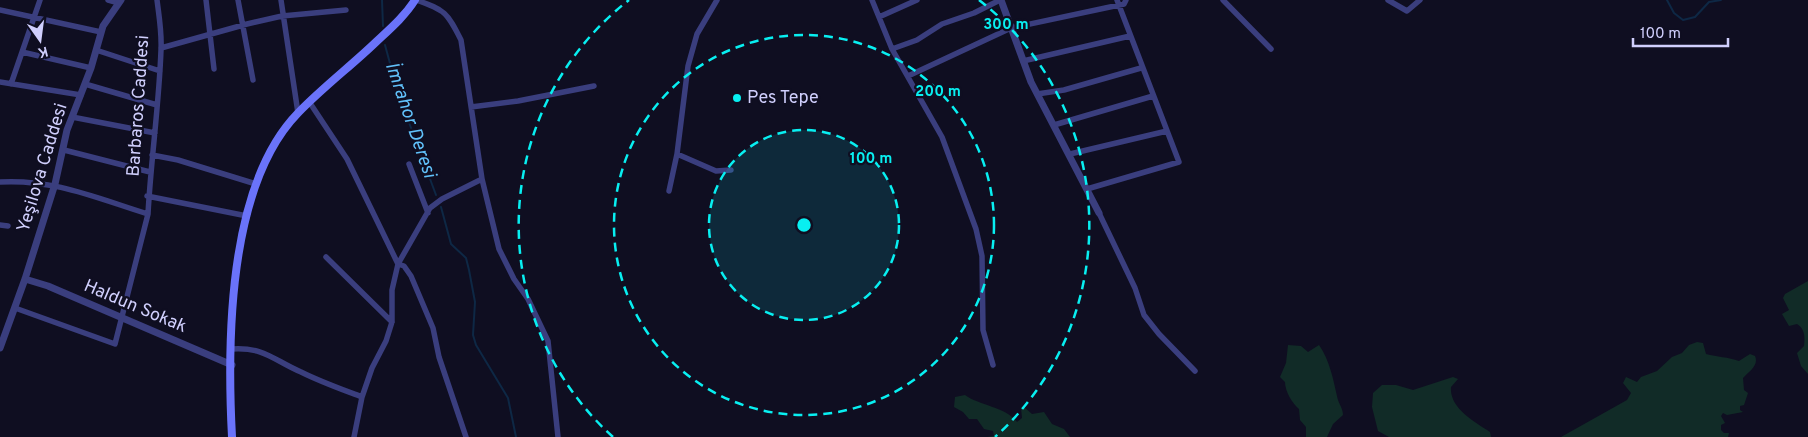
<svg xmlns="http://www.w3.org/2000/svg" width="1808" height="437" viewBox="0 0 1808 437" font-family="Overpass,sans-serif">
<rect width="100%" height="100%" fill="#0f0e21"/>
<path fill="#112b27" d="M 1808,281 L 1808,374 L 1801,366 L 1797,353 L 1804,346 C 1805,337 1805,329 1797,324 L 1789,326 L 1782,314 L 1789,310 L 1783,298 L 1785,294 Z
M 1697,342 L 1703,343 L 1706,354 C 1717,357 1728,357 1739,361 L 1750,354 L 1755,356 C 1759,365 1750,371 1743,378 L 1744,390 L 1748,393 L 1744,405 L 1740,406 L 1740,410 L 1743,412 L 1727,415 L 1723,413 L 1721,416 L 1725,423 L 1721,425 L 1721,430 L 1724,433 L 1729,433 L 1728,437 L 1561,437 L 1627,400 L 1631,393 L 1623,383 L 1626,377 L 1637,382 L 1641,377 L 1657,371 L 1672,357 L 1682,353 L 1689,345 Z
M 1288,345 L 1301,346 L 1308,352 L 1319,345 C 1330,361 1333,379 1337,396 C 1338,403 1343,408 1343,415 L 1333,424 L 1327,437 L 1306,437 L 1306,427 L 1300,420 L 1299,409 C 1292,403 1285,391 1285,382 L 1280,377 L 1286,363 Z
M 1453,377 L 1458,379 L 1451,387 C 1449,408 1475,422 1490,432 L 1491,437 L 1389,437 L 1378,431 L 1372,407 L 1373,393 L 1382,385 L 1396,385 L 1413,390 Z
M 965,395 C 978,405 1006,407 1017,422 L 1022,418 L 1021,408 L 1024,407 L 1032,414 L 1044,412 L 1052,424 L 1064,429 L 1070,437 L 987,437 L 994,436 L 993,431 L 984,429 L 977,419 L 969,419 L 963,412 L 954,407 L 955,397 Z"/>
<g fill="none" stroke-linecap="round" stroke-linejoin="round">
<path stroke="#0e2845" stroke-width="2" d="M 382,0 L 383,26
M 1667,0 L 1674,13 L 1683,20 L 1695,17 L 1709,2 L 1721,0
M 385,45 L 398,93 L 436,195
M 441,207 L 451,244 L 466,258 L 469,270 L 475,302 L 473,335 L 476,345 L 508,398 L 516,437"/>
<path stroke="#3a3e7e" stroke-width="5.5" d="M 108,0 L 119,3
M 206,0 L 214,69
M 238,0 L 253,80
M 281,0 L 298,113
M 416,0 C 445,10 447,12 461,40 L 482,179 L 499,249 L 514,279 L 528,299 L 548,341 L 558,437
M 872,0 L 892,49 L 942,137 L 976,229 L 982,256 L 983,330 L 993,365
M 1223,0 L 1271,49
M 1388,0 L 1407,11 L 1420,0
M 0,10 L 101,32
M 879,17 L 917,0
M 161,48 L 247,24 L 282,16 L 346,10
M 892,49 L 917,40 L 942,24 L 974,13 L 1000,0
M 96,50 L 160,71
M 22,52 L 91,68
M 1023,61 L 1130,36
M 908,76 L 1011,28 L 1124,4 L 1126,0
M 0,82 L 81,95
M 11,84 L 40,0
M 85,84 L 157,105
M 1037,94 L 1064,90 L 1141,68
M 310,103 L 347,159 L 398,264 L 404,266 L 411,276 L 433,328 L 439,357 L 466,437
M 471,107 L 518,101 L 594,86
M 72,117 L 155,133
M 1054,125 L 1153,96
M 64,150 L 150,172
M 677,154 L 716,171 L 731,170
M 1070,154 L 1167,131
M 152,155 L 178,160 L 256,184
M 409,164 L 428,213
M 0,182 C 55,179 96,198 148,214
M 1087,189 L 1179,162 L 1117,0
M 669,191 L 677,154 L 688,66 L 697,34 L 717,0
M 147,196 L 247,216
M 1099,213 L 1135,288 L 1144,315 L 1159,334 L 1195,371
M 0,225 L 8,226
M 326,257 L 392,322
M 15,308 L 115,344 L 148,214 C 151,159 159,105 161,50 C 162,33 159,16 157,0
M 232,349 C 265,347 273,360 301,372 C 321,382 341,389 362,397
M 354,437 L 362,397 L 372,368 L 386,341 L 392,322 L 392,290 L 398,264 L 430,208 L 442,199 L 482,179"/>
<path stroke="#3a3e7e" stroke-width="7" d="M 1001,0 L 1031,82 L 1099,213
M 25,279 L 48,286 L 232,365
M 0,348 L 25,279 L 55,184 L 67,130 L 91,68 L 103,26 L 121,0"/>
<path stroke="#6a73fa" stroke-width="8" d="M 232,437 C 227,342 228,185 298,113 C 322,88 351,66 376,42 C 390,29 405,16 415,0"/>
</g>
<circle cx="804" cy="225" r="95" fill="#08eff1" fill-opacity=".12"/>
<g fill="none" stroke="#08eff1" stroke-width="2.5" stroke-dasharray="9 6">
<circle cx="804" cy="225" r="95"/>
<circle cx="804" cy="225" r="190"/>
<path d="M613 437A285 285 0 0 1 629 0M979 0A285 285 0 0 1 995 437"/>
</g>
<circle fill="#08eff1" stroke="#0f0e21" stroke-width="2" cx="737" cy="98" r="5"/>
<g text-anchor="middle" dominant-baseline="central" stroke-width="4.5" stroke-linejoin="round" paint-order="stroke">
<g font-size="18" fill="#d0cffd" stroke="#0f0e21" text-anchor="start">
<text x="747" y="98">Pes Tepe</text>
</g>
<g font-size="18" fill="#d0cffd" stroke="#0f0e21">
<text transform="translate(139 106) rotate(-86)">Barbaros Caddesi</text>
<text transform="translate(43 168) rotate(-73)">Yeşilova Caddesi</text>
<text transform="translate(135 307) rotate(23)">Haldun Sokak</text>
</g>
<g font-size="19" font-style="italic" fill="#61c1fa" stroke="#0f0e21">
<text transform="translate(410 120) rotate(71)">İmrahor Deresi</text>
</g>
</g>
<circle cx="804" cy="225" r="8" fill="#08eff1" stroke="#0f0e21" stroke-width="2.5"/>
<g font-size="15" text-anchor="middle" font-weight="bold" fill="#08eff1" stroke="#0f0e21" stroke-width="4.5" stroke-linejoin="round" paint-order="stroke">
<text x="1006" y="29">300 m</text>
<text x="938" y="96">200 m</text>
<text x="871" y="163">100 m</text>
</g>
<g transform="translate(40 40) rotate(166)" stroke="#0f0e21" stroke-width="4" paint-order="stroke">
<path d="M0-4L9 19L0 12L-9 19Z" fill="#d0cffd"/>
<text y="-8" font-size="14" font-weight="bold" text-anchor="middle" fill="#d0cffd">K</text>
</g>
<path d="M1633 38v8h95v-8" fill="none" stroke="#d0cffd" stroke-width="2.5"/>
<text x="1640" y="38" font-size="15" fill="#d0cffd" stroke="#0f0e21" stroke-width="4" paint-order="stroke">100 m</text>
</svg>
